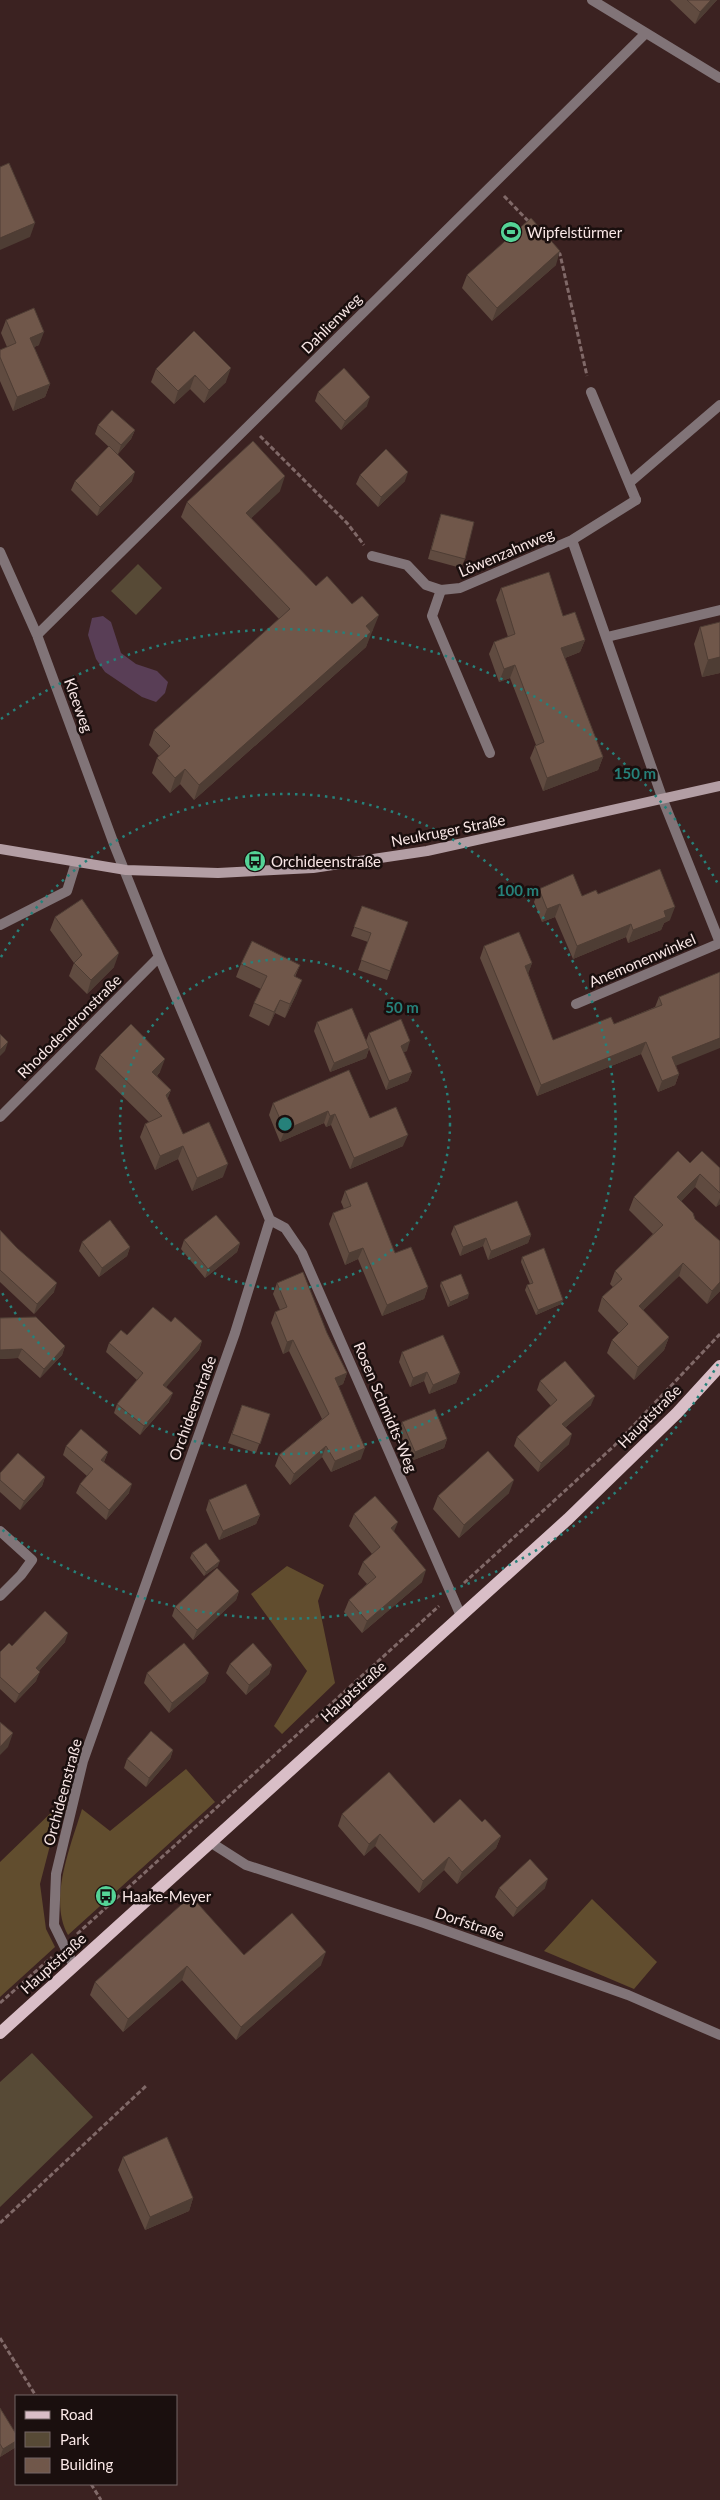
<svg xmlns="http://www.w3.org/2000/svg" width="720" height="2500" viewBox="0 0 720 2500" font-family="Lato,sans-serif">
<rect width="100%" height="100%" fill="#3b2221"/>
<path fill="#574a36" d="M 138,564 L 162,588 L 136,615 L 111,591 Z
M 32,2053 L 93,2117 L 0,2207 L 0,2082 Z"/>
<path fill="#614d2e" d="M 287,1566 L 324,1585 L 318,1601 L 335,1683 L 282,1734 L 274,1726 L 307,1671 L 251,1594 Z
M 186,1769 L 215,1802 L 68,1935 C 48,1900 71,1845 82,1809 L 110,1831 Z
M 61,1803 L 40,1884 L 46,1929 L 55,1947 L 0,1997 L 0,1862 Z
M 592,1899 L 657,1962 L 634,1989 L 544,1951 Z"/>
<path fill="#593e56" d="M 103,616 L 111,622 L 121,653 L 136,664 L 157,671 L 168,682 L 165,693 L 156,702 L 142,697 L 105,672 L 96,659 L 88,635 L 92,618 Z"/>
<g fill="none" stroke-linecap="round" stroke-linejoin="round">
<path stroke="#806968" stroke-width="3" stroke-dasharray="5 2.5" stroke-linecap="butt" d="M 504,196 L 531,224
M 558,252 L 560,254 L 587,376
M 260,436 L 347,523 L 364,545
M 464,1583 L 614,1446 L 720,1334
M 77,1934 L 439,1606
M 0,2003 L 52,1957
M 0,2223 L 147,2085
M 0,2338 L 36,2396
M 91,2484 L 101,2500"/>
<path stroke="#817478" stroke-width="10" d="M 591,392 L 636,500
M 629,483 L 720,405
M 441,590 L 432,616 L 490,753
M 0,925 L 67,891 L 76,862"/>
<path stroke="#817478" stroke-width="10" d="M 592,0 L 720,78
M 572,540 L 663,800 L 720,943
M 0,552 L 37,635 L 115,847 L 159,957 L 270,1220 L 235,1333 L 83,1761 L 56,1874 L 54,1925 L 74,1966
M 372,556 L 407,565 L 426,585 L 441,590 L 460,588 L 572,540 L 636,500
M 37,635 L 646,33
M 607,637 L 720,610
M 576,1004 L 720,943
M 0,1117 L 159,957
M 270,1220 L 285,1228 L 302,1253 L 461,1616
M 0,1531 L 32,1560 L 21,1575 L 0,1596
M 210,1842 L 246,1865 L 424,1923 L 628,1995 L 720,2035"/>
<path stroke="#b39ea4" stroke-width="10" d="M 0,849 L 126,870 L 218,873 L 313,868 L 427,851 L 720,786"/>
<path stroke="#d9bec7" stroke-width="12" d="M 0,2033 L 568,1519 L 677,1413 L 720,1366"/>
</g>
<path fill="#604b40" d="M 670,0 L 717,0 L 695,24 Z
M 556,265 L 492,321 L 462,288 L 467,275 Z
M 6,320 L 39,345 L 34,347 L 50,384 L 45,397 L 13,411 L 0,381 L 0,350 L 7,347 L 1,333 Z
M 156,369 L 226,382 L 204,403 L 190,389 L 174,404 L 151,382 Z
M 318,392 L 367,406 L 341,430 L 315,401 Z
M 98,425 L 135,430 L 131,439 L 118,454 L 132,481 L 97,516 L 71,490 L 75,481 L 109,447 L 95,434 Z
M 360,475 L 405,481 L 378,507 L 356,484 Z
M 280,491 L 251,518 L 316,586 L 373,630 L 371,632 L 366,647 L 194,800 L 180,784 L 170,793 L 152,773 L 157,758 L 159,756 L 149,745 L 154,730 L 279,619 L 181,517 L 187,502 Z
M 441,514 L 465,559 L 461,568 L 428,559 L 438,523 Z
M 501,588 L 563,616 L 585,640 L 580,652 L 565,658 L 603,757 L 598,770 L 543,791 L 530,758 L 535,746 L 536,745 L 510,678 L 499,682 L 489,654 L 494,642 L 508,637 L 496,600 Z
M 700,627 L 720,673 L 702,677 L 694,644 Z
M 539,889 L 582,896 L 598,894 L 670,920 L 664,923 L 661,930 L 628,943 L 626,937 L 573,959 L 555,917 L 542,922 L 534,902 Z
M 362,906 L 408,922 L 387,980 L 358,970 L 368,942 L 351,936 Z
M 55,917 L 114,967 L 87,994 L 69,976 L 74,963 L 50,930 Z
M 484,946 L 532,963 L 528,973 L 553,1040 L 614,1024 L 655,1007 L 659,997 L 720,972 L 676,1066 L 679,1074 L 675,1085 L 658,1092 L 641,1054 L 537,1096 L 480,958 Z
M 241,964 L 300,965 L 295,977 L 297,993 L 285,1018 L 275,1013 L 269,1026 L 249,1016 L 254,1003 L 261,989 L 236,977 Z
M 317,1022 L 366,1041 L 369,1033 L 407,1051 L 403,1052 L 412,1072 L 408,1081 L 386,1090 L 369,1049 L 366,1058 L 330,1072 L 314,1031 Z
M 100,1055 L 160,1072 L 157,1076 L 171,1090 L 167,1099 L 183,1134 L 223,1177 L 192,1191 L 178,1159 L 155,1170 L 140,1137 L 145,1124 L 149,1122 L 95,1069 Z
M 273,1103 L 370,1118 L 403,1146 L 350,1169 L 331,1125 L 326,1127 L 324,1123 L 280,1142 L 269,1115 Z
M 690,1163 L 720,1168 L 720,1204 L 716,1207 L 695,1187 L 681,1201 L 720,1291 L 707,1304 L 679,1276 L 643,1310 L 669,1337 L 664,1350 L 634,1380 L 607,1353 L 612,1340 L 619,1333 L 598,1311 L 602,1297 L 613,1287 L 610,1284 L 615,1271 L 653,1234 L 629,1210 L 634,1197 Z
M 345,1191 L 395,1253 L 428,1287 L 424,1299 L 382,1316 L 358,1259 L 345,1265 L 329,1224 L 333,1213 L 344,1209 L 341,1202 Z
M 454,1226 L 531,1235 L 528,1243 L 488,1260 L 483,1246 L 460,1256 L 451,1234 Z
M 0,1230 L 54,1292 L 34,1314 L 0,1282 Z
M 184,1240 L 240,1243 L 237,1252 L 205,1278 L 181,1249 Z
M 82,1242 L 130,1247 L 127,1256 L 99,1277 L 79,1251 Z
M 522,1257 L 561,1304 L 536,1315 L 525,1290 L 527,1285 L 530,1284 L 521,1262 Z
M 441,1282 L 468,1298 L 448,1307 L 440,1286 Z
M 277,1283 L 327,1333 L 347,1373 L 343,1384 L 338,1386 L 361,1459 L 331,1472 L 322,1457 L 290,1485 L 275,1466 L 279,1455 L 322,1419 L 289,1351 L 283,1354 L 271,1323 L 275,1312 L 280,1310 L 273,1294 Z
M 0,1318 L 65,1346 L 62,1355 L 40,1378 L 18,1358 L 0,1359 Z
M 171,1322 L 202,1341 L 199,1350 L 166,1387 L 169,1402 L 140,1435 L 114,1413 L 117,1404 L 137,1380 L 106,1352 L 109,1343 L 127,1335 Z
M 402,1352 L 460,1373 L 456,1383 L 429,1394 L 424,1381 L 410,1387 L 399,1362 Z
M 540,1381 L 591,1405 L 566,1427 L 569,1444 L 538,1472 L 514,1446 L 517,1437 L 551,1406 L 537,1390 Z
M 242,1405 L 270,1414 L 256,1453 L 228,1443 Z
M 402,1422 L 447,1439 L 444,1448 L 411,1461 L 399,1431 Z
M 66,1446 L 108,1452 L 104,1462 L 129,1493 L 106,1520 L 76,1493 L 80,1484 L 87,1476 L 63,1455 Z
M 0,1473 L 45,1477 L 42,1486 L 20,1510 L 0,1492 Z
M 509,1493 L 459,1538 L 433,1509 L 438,1496 Z
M 209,1500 L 260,1515 L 256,1524 L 219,1540 L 206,1510 Z
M 354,1514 L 394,1532 L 422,1582 L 362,1633 L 344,1612 L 349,1600 L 367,1584 L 358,1574 L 363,1562 L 372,1554 L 349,1526 Z
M 192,1553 L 218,1566 L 204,1576 L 190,1558 Z
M 239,1591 L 236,1600 L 193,1640 L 172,1616 L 175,1607 Z
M 65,1642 L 39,1671 L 36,1681 L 15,1703 L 0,1689 L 0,1652 L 12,1646 Z
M 230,1664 L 272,1665 L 269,1674 L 246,1695 L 226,1673 Z
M 147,1673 L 209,1673 L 205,1682 L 169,1713 L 144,1683 Z
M 173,1750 L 170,1759 L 146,1787 L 124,1768 L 127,1759 Z
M 342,1814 L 434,1823 L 482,1822 L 501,1836 L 496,1848 L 457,1884 L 444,1870 L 419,1893 L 375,1846 L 364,1856 L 338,1826 Z
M 499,1888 L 545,1888 L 513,1917 L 495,1897 Z
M 244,1955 L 321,1965 L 236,2040 L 182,1980 L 123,2032 L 90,1995 L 95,1982 Z
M 123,2157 L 193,2198 L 189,2211 L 145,2230 L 118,2170 Z
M 0,2408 L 16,2434 L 16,2447 L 0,2457 Z"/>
<path fill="#4e3d34" d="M 711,0 L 717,0 L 695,24 L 700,12 Z
M 35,223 L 30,237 L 0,250 L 0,238 Z
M 560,251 L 556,265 L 492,321 L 497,308 Z
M 44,332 L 39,345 L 25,351 L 30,338 Z
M 231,368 L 226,382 L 204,403 L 209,390 Z
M 195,375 L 190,389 L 174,404 L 178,391 Z
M 50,384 L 45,397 L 13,411 L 17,397 Z
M 370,397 L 367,406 L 341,430 L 345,421 Z
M 135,430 L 131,439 L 118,454 L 121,445 Z
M 135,472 L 132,481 L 97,516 L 100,507 Z
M 408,472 L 405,481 L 378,507 L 381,497 Z
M 285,476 L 280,491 L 241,528 L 246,513 Z
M 379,615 L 366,647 L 194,800 L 199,785 L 366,626 Z
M 585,640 L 580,652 L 557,661 L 561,648 Z
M 720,657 L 720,673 L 702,677 L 708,660 Z
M 515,665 L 510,678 L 499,682 L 504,669 Z
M 603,757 L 598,770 L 543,791 L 547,778 Z
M 185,769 L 180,784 L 170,793 L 175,778 Z
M 560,904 L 555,917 L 542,922 L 547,909 Z
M 675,907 L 670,920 L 664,923 L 661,930 L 628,943 L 633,930 L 664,911 Z
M 631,924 L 626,937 L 573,959 L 577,946 Z
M 119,953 L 114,967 L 87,994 L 91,980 Z
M 532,963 L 528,974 L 525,966 Z
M 302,980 L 297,993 L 285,1018 L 290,1004 Z
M 280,1000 L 275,1013 L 269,1026 L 274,1012 Z
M 720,1038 L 720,1048 L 668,1069 L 672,1057 Z
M 410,1041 L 407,1051 L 397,1055 L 401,1046 Z
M 8,1042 L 5,1051 L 0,1056 L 0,1050 Z
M 646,1042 L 641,1054 L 537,1096 L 541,1085 Z
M 369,1048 L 366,1058 L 330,1072 L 334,1063 Z
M 165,1059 L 160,1072 L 148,1085 L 152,1072 Z
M 412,1072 L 408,1081 L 386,1090 L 389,1081 Z
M 679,1074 L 675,1085 L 658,1092 L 662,1081 Z
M 171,1090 L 166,1103 L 166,1095 Z
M 328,1111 L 324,1123 L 280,1142 L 285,1130 Z
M 335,1114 L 331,1125 L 326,1127 L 330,1116 Z
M 408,1135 L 403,1146 L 350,1169 L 354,1158 Z
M 183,1146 L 178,1159 L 155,1170 L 160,1156 Z
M 228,1164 L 223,1177 L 192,1191 L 197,1178 Z
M 700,1174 L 695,1187 L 672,1211 L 677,1197 Z
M 720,1198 L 720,1204 L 716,1207 Z
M 531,1235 L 528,1243 L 488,1260 L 491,1251 Z
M 486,1238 L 483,1246 L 460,1256 L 463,1247 Z
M 240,1243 L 237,1252 L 205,1278 L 208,1269 Z
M 130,1247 L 127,1256 L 99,1277 L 102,1268 Z
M 363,1248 L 358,1259 L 345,1265 L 349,1253 Z
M 683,1263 L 679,1276 L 634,1319 L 639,1306 Z
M 720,1282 L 720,1291 L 707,1304 L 712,1291 Z
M 57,1283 L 54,1292 L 34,1314 L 37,1304 Z
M 428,1287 L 424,1299 L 382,1316 L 387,1305 Z
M 469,1294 L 468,1298 L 448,1307 L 450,1302 Z
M 563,1300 L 561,1304 L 536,1315 L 538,1310 Z
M 669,1337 L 664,1350 L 634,1380 L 638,1367 Z
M 293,1340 L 289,1351 L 283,1354 L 287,1342 Z
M 202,1341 L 199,1350 L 160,1394 L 163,1385 Z
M 65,1346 L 62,1355 L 40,1378 L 44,1369 Z
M 22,1349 L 18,1358 L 0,1359 L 0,1350 Z
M 427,1372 L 424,1381 L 410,1387 L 413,1378 Z
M 347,1373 L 343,1384 L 331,1390 L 335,1378 Z
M 460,1373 L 456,1383 L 429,1394 L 433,1385 Z
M 173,1393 L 169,1402 L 140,1435 L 144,1426 Z
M 595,1396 L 591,1405 L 559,1433 L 562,1424 Z
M 572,1434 L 569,1444 L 538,1472 L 541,1463 Z
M 447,1439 L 444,1448 L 411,1461 L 415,1452 Z
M 326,1446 L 322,1457 L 290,1485 L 294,1474 Z
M 365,1448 L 361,1459 L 331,1472 L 335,1461 Z
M 108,1452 L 104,1461 L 98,1469 L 101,1460 Z
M 45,1477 L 42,1486 L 20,1510 L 24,1501 Z
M 514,1480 L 509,1493 L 459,1538 L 464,1525 Z
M 132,1484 L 129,1493 L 106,1520 L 109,1510 Z
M 260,1515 L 256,1524 L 219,1540 L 223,1531 Z
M 398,1522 L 393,1534 L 391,1528 Z
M 220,1561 L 218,1566 L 204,1576 L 206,1572 Z
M 426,1570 L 422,1582 L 362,1633 L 367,1621 Z
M 239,1591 L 236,1600 L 193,1640 L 197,1630 Z
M 68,1633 L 65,1642 L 33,1677 L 36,1668 Z
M 272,1665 L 269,1674 L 246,1695 L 249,1685 Z
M 40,1672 L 36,1681 L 15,1703 L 19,1694 Z
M 209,1673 L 205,1682 L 169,1713 L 172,1703 Z
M 13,1733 L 8,1747 L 0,1755 L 0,1747 Z
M 173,1750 L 170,1759 L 146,1787 L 149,1778 Z
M 380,1834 L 375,1846 L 364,1856 L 369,1844 Z
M 501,1836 L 496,1848 L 457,1884 L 462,1872 Z
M 449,1857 L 444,1870 L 419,1893 L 423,1881 Z
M 548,1879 L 545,1888 L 513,1917 L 517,1908 Z
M 326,1952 L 321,1965 L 236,2040 L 241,2027 Z
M 187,1966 L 182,1980 L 123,2032 L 128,2019 Z
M 193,2198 L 189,2211 L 145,2230 L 150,2217 Z
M 16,2441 L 16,2447 L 0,2457 L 3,2449 Z"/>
<path fill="#70574a" stroke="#4e3d34" d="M 687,0 L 711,0 L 700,12 Z
M 9,163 L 35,223 L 0,238 L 0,167 Z
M 531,218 L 560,251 L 497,308 L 467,275 Z
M 34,308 L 44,332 L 30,338 L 50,384 L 17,397 L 0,357 L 0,350 L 16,343 L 6,320 Z
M 194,331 L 231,368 L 209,390 L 195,375 L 178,391 L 156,369 Z
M 344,368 L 370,397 L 345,421 L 318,392 Z
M 112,410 L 135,430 L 121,445 L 98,425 Z
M 253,441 L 285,476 L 246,513 L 316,586 L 327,576 L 352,604 L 362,596 L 379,615 L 366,626 L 371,632 L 199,785 L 185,769 L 175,778 L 157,758 L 170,746 L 154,730 L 290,609 L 187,502 Z
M 109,446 L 135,472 L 100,507 L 75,481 Z
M 386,449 L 408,472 L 381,497 L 360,475 Z
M 441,514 L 474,522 L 465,559 L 431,550 Z
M 549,572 L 563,616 L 575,612 L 585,640 L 561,648 L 603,757 L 547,778 L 535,746 L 544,742 L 515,665 L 504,669 L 494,642 L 515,634 L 501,588 Z
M 720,622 L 720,657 L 708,660 L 700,627 Z
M 660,869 L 675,907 L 664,911 L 666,917 L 633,930 L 631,924 L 577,946 L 560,904 L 547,909 L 539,889 L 573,874 L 582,896 L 596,890 L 598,894 Z
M 82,899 L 119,953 L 91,980 L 74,963 L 82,955 L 55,917 Z
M 362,906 L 408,922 L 390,971 L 361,960 L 371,933 L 354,927 Z
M 519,932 L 532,963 L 525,966 L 553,1040 L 611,1017 L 614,1024 L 662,1005 L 659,997 L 720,972 L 720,1038 L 672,1057 L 679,1074 L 662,1081 L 646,1042 L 541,1085 L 484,946 Z
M 252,941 L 300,965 L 294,976 L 302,980 L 290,1004 L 280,1000 L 274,1012 L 254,1003 L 267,976 L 241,964 Z
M 352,1008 L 369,1048 L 334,1063 L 317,1022 Z
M 401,1019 L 410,1041 L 401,1046 L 412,1072 L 389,1081 L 369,1033 Z
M 131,1024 L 165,1059 L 152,1072 L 171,1090 L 166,1095 L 183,1134 L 209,1122 L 228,1164 L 197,1178 L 183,1146 L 160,1156 L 145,1124 L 162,1116 L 100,1055 Z
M 0,1034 L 8,1042 L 0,1050 Z
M 349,1070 L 370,1118 L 396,1107 L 408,1135 L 354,1158 L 335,1114 L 330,1116 L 328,1111 L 285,1130 L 273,1103 Z
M 678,1151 L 690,1163 L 702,1151 L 720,1168 L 720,1193 L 700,1174 L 677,1197 L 693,1213 L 695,1219 L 720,1241 L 720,1282 L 712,1291 L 683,1263 L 639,1306 L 669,1337 L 638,1367 L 612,1340 L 628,1324 L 602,1297 L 622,1279 L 615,1271 L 663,1225 L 634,1197 Z
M 367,1182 L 395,1253 L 411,1247 L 428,1287 L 387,1305 L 363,1248 L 349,1253 L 333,1213 L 351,1206 L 345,1191 Z
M 517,1201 L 531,1235 L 491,1251 L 486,1238 L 463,1247 L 454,1226 Z
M 216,1215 L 240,1243 L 208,1269 L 184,1240 Z
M 110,1220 L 130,1247 L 102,1268 L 82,1242 Z
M 0,1230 L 17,1248 L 57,1283 L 37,1304 L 0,1270 Z
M 544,1248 L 563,1300 L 538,1310 L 527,1285 L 533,1283 L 522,1257 Z
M 303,1272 L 327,1333 L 347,1373 L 335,1378 L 365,1448 L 335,1461 L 326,1446 L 294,1474 L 279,1455 L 329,1414 L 293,1340 L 287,1342 L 275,1312 L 287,1307 L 277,1283 Z
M 461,1274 L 469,1294 L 450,1302 L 441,1282 Z
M 153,1307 L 171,1322 L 175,1317 L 202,1341 L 163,1385 L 173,1393 L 144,1426 L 117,1404 L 143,1373 L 109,1343 L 121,1330 L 127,1335 Z
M 36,1317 L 65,1346 L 44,1369 L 22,1349 L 0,1350 L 0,1318 Z
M 443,1335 L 460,1373 L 433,1385 L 427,1372 L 413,1378 L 402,1352 Z
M 565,1361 L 595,1396 L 562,1424 L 572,1434 L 541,1463 L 517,1437 L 557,1400 L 540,1381 Z
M 242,1405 L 270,1414 L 260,1444 L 232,1434 Z
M 435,1409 L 447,1439 L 415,1452 L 402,1422 Z
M 81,1429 L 108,1452 L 101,1460 L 132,1484 L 109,1510 L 80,1484 L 93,1469 L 66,1446 Z
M 488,1451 L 514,1480 L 464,1525 L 438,1496 Z
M 18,1453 L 45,1477 L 24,1501 L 0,1480 L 0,1473 Z
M 246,1484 L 260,1515 L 223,1531 L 209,1500 Z
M 375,1496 L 398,1522 L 391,1528 L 426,1570 L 367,1621 L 349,1600 L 376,1577 L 363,1562 L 380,1547 L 354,1514 Z
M 206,1543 L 220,1561 L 206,1572 L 192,1553 Z
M 217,1568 L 239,1591 L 197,1630 L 175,1607 Z
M 45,1611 L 68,1633 L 36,1668 L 40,1672 L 19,1694 L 0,1677 L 0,1652 L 9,1643 L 12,1646 Z
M 184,1643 L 209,1673 L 172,1703 L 147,1673 Z
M 253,1643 L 272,1665 L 249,1685 L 230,1664 Z
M 0,1722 L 13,1733 L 0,1747 Z
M 151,1731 L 173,1750 L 149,1778 L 127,1759 Z
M 389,1772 L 434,1823 L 460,1799 L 482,1822 L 485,1819 L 501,1836 L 462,1872 L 449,1857 L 423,1881 L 380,1834 L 369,1844 L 342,1814 Z
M 530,1859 L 548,1879 L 517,1908 L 499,1888 Z
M 191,1896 L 244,1955 L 292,1913 L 326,1952 L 241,2027 L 187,1966 L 128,2019 L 95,1982 Z
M 167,2137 L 193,2198 L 150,2217 L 123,2157 Z
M 0,2408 L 16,2434 L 16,2441 L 3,2449 L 0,2444 Z"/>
<g fill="none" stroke="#26817a" stroke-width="2.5" stroke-dasharray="2.5 5">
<circle cx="285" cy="1124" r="165"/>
<path d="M1 957A330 330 0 1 1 1 1291"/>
<path d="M718 1364A495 495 0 0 1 1 1529M1 719A495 495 0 0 1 718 884"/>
</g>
<defs>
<g id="stadium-disc" transform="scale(1.125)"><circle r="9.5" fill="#54d396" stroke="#1a0f0e"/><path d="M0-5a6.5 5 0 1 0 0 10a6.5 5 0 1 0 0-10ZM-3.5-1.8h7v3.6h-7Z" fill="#111"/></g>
<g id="bus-disc" transform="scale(1.125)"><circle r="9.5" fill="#54d396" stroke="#1a0f0e"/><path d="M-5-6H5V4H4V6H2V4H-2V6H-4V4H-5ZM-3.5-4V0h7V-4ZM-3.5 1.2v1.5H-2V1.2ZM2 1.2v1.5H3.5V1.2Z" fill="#111"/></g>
</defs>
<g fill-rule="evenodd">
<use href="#stadium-disc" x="511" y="232"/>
<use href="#bus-disc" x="255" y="861"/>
<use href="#bus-disc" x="106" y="1896"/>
</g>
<g text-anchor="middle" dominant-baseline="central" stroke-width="5" stroke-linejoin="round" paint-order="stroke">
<g font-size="15" fill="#f9e7e6" stroke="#1a0f0e" text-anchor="start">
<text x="527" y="232">Wipfelstürmer</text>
<text x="271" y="861">Orchideenstraße</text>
<text x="122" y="1896">Haake-Meyer</text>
</g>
<g font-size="15" fill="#f9e7e6" stroke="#1a0f0e">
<text transform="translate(331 323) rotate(-45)">Dahlienweg</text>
<text transform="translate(506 552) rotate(-23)">Löwenzahnweg</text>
<text transform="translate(79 705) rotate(70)">Kleeweg</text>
<text transform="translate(448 830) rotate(-11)">Neukruger Straße</text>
<text transform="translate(642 960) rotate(-23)">Anemonenwinkel</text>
<text transform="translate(69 1026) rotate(-45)">Rhododendronstraße</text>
<text transform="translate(386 1407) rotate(67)">Rosen Schmidts-Weg</text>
<text transform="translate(192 1408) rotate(-70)">Orchideenstraße</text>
<text transform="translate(649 1416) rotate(-45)">Hauptstraße</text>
<text transform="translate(353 1691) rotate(-42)">Hauptstraße</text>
<text transform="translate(62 1792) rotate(-75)">Orchideenstraße</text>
<text transform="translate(470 1923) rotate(19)">Dorfstraße</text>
<text transform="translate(53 1963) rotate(-42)">Hauptstraße</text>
</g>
</g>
<circle cx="285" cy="1124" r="8" fill="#26817a" stroke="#1a0f0e" stroke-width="2.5"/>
<g font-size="15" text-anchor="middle" font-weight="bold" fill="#26817a" stroke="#1a0f0e" stroke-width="5" stroke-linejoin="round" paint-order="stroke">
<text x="635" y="779">150 m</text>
<text x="518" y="896">100 m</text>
<text x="402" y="1013">50 m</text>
</g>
<rect x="15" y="2395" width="162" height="90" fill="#1a0f0e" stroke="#736564"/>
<rect x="25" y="2411" width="25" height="8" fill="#d9bec7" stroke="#736564"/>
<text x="60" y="2420" font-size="15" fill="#f9e7e6">Road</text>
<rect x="25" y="2432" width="25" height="15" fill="#574a36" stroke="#736564"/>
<text x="60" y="2445" font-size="15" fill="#f9e7e6">Park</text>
<rect x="25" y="2458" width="25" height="15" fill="#70574a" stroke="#736564"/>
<text x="60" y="2470" font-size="15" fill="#f9e7e6">Building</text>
</svg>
